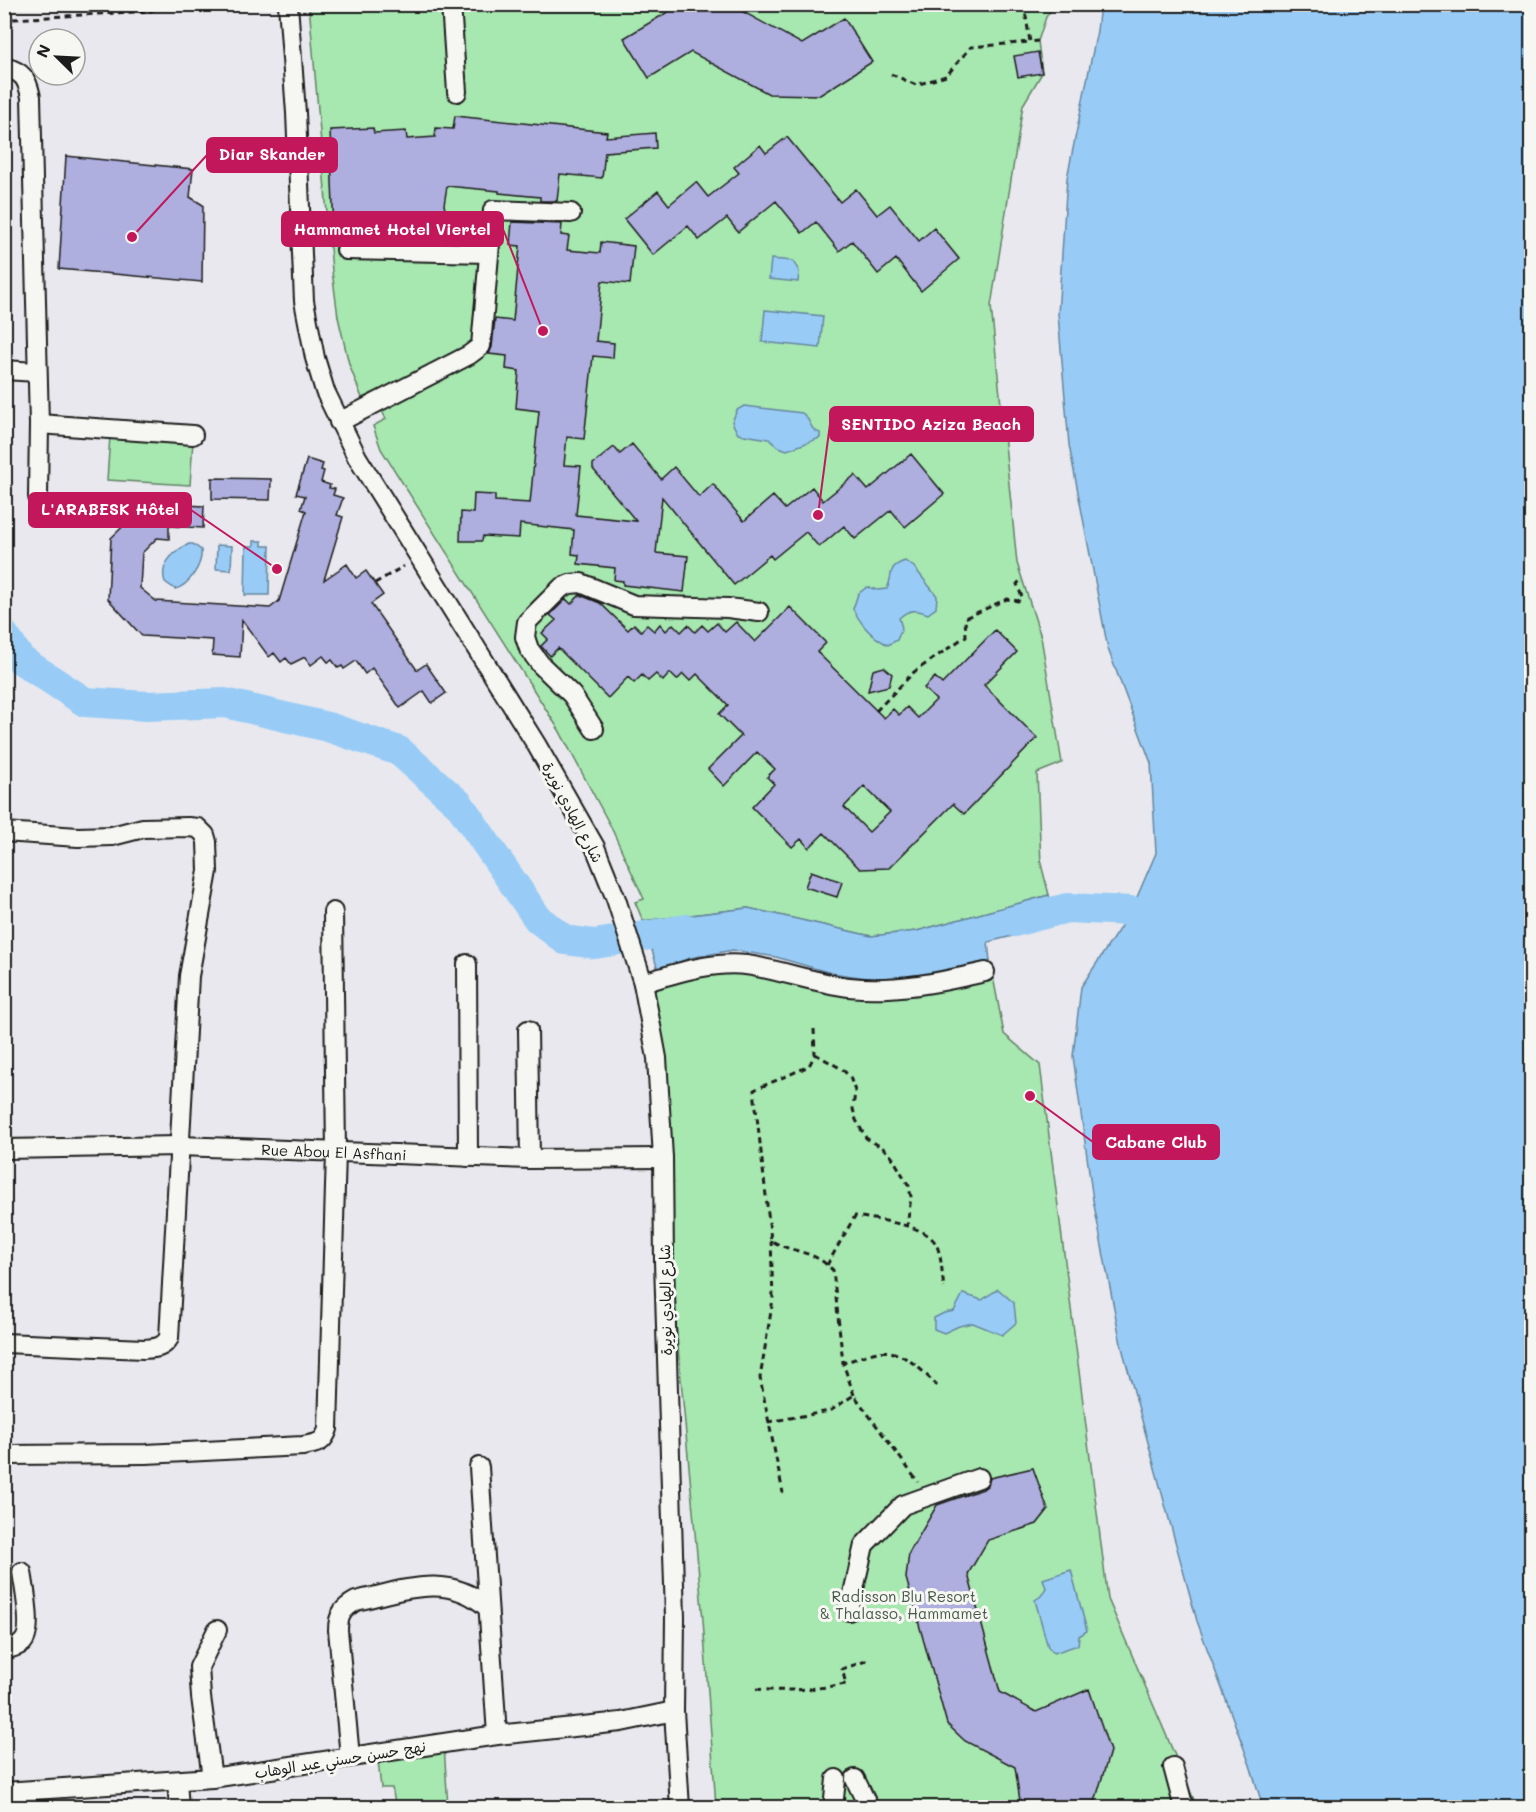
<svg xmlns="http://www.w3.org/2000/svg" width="1536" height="1812" viewBox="0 0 1536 1812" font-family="Mali,'Playpen Sans Arabic',sans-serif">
<rect width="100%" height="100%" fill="#e8e8ee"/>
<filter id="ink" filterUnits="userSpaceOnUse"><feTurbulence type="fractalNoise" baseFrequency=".0167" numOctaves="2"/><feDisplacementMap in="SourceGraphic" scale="12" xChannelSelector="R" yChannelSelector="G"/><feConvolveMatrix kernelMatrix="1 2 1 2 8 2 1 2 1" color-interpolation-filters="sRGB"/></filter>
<g filter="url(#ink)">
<path fill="#a7e7b0" stroke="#628266" stroke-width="1.5" d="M 309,5 L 1054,5 L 1046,17 L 1038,41 L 1042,73 L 1023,105 L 991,306 L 1017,563 L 1041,637 L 1062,763 L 1037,773 L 1041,864 L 1049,895 L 917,931 L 871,936 L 748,908 L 643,921 L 635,902 L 644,899 L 610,825 L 559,730 L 381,449 L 373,426 L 386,419 L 373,393 L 362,398 L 349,364 L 338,317 L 332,271 Z
M 110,436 L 193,441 L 190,485 L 107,480 Z
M 990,961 L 1004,1034 L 1040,1065 L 1108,1599 L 1197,1807 L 716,1807 L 703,1620 L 645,986 L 691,967 L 875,986 Z
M 444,1746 L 448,1807 L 396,1807 L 392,1788 L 381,1788 L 378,1760 Z"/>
<path fill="#98ccf6" stroke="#66869f" stroke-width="1.5" d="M 1100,5 L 1531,5 L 1531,1807 L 1263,1807 L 1250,1765 L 1197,1621 L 1121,1344 L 1093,1200 L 1073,1056 L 1081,987 L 1131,911 L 1156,853 L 1151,763 L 1108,649 L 1069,445 L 1058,314 L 1067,178 L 1097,31 Z
M 771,259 L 793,261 L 799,271 L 798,282 L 769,279 Z
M 765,310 L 823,316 L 820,348 L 762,342 Z
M 744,406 L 802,413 C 812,420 808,429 820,433 L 820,438 L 787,450 L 779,447 L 769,439 L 738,434 L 732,422 L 737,410 Z
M 254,541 L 262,541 L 262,546 L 270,546 L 269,595 L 245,595 L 246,546 L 254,546 Z
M 189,544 L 193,544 L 201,550 C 203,564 189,586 175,589 L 165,582 C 159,564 174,551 189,544 Z
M 217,545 L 232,546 L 231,570 L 216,569 Z
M 905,561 L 914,567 L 937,596 L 936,608 L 928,614 C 916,609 909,609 899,618 L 902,628 L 897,640 L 888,645 C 871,636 862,626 853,609 L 858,594 L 867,587 L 878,590 L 887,589 C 894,575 886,567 905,561 Z
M 1049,895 L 1057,925 L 988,942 L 990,961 L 918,975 L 875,979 L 831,973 L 776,957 L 733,950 L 690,958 L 658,970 L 643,921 L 748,908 L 871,936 L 917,931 Z
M 998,1289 L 1014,1303 L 1016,1323 L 1002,1335 L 973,1323 L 959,1326 L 944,1333 L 934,1329 L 934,1318 L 944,1313 L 954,1311 L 963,1294 L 982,1300 Z
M 1071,1570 L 1087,1631 L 1079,1636 L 1078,1645 L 1054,1653 L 1048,1647 L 1035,1600 L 1041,1596 L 1046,1588 L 1043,1579 Z"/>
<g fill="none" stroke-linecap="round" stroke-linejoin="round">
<path stroke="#98ccf6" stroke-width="30" d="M 4,635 L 21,660 L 85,702 L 147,706 L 225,703 L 328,727 L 399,751 L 459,804 L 538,919 L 565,940 L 595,944 L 687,929
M 1014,922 L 1067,908 L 1131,911"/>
</g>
<path fill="#aeaedf" stroke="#1c1c1c" stroke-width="1.5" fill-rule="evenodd" d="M 681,4 L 729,4 L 802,44 L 844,18 L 872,62 L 820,95 L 769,94 L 691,52 L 649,78 L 624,38 Z
M 1038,52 L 1042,73 L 1018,77 L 1014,56 Z
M 455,116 L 607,132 L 606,137 L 655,133 L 656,148 L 605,152 L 602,178 L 560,174 L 557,201 L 540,201 L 540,197 L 499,193 L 499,191 L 447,186 L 444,205 L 446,213 L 453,222 L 468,233 L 462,241 L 450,241 L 441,235 L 430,221 L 390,223 L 390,229 L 334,232 L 330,130 L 373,128 L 374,133 L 406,131 L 407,139 L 435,137 L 436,128 L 453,129 Z
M 787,137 L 840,202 L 856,189 L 877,215 L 890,205 L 919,241 L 934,228 L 959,259 L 921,291 L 896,259 L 878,274 L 852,241 L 839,251 L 816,222 L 802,233 L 776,201 L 738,232 L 727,218 L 699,240 L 688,226 L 653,255 L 624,219 L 658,191 L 669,205 L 696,182 L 708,197 L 739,173 L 734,167 L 760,145 L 766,153 Z
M 66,156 L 193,169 L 190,197 L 203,205 L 202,282 L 59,269 Z
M 512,222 L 562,224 L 561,235 L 569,236 L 567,250 L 600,253 L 601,242 L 634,246 L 630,284 L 602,281 L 596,341 L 614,343 L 613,358 L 593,356 L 584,439 L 567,437 L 564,465 L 581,466 L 576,515 L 636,521 L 593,469 L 593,464 L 614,447 L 620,454 L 632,444 L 661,479 L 674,467 L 699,497 L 713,484 L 744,521 L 773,496 L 785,509 L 812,487 L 823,501 L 855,475 L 868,490 L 911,454 L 944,494 L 905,527 L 891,510 L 855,539 L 844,526 L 819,547 L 806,532 L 773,559 L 770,555 L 734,585 L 662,497 L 656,553 L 688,556 L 684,592 L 623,585 L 623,581 L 614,580 L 615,568 L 578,564 L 579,555 L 572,554 L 574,530 L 520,524 L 519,538 L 483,536 L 482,541 L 460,541 L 461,512 L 473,513 L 474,494 L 495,495 L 495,501 L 530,503 L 539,411 L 516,408 L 519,371 L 506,369 L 507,356 L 489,354 L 492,347 L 495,319 L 513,321 L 520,246 L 510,245 Z
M 307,459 L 323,464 L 321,470 L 324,471 L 321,482 L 330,485 L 329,488 L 335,489 L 333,495 L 343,498 L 337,515 L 343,517 L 324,580 L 347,564 L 356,578 L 366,571 L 383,595 L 371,604 L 417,670 L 426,664 L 446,693 L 432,703 L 424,691 L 400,708 L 372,668 L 365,674 L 356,661 L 344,669 L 342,666 L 338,668 L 332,660 L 328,662 L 323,656 L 311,665 L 305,657 L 291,664 L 286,658 L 281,662 L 274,653 L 269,657 L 242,620 L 240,657 L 212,655 L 213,640 L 142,636 L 108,599 L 111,538 L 147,503 L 204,506 L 203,528 L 169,526 L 169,539 L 157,538 L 142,553 L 140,588 L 156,601 L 270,608 L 279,601 L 306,511 L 301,509 L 305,496 L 296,494 Z
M 212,478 L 271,479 L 270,500 L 212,499 Z
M 580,595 L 600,603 L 628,630 L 634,624 L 641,631 L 647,625 L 654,631 L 660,624 L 666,631 L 673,624 L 681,632 L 688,625 L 695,632 L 702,625 L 708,631 L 717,623 L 725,632 L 736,622 L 755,642 L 790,607 L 826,643 L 817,652 L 884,718 L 893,709 L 899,715 L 907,707 L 918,718 L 936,700 L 924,688 L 935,677 L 942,684 L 995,630 L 1017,652 L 984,685 L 1037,738 L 964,814 L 953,804 L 889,868 L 860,869 L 824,833 L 809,848 L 801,839 L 792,847 L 752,807 L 774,784 L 767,777 L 775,769 L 757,752 L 724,786 L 708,769 L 741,736 L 719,714 L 728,705 L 697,674 L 690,681 L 683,674 L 677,680 L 670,673 L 663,681 L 656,674 L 648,681 L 642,675 L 634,683 L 628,677 L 608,698 L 558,648 L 550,656 L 541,646 L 548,639 L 542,633 L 556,620 L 550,615 L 566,599 L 571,604 ZM 864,786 L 890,812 L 869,832 L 844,807 Z
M 884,667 L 892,674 L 889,686 L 868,691 L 873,670 Z
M 811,871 L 842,882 L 837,897 L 805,887 Z
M 1033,1468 L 1048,1510 L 1037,1524 L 988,1540 L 968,1574 L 1000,1692 L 1036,1712 L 1089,1689 L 1110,1751 L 1094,1805 L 1083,1808 L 1021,1808 L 1015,1767 L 965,1741 L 947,1724 L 906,1578 L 909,1553 L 937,1505 L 983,1489 L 988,1485 L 990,1478 Z"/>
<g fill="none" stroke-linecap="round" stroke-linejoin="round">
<g stroke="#1c1c1c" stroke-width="22">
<g id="minor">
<path d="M 288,4 L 296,113 L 304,301 L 315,358 L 325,391 L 357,457 L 536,744 L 595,847 L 616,899 L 643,983 L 657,1058 L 663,1158 L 664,1262 L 675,1617 L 674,1711 L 680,1808"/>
<path d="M 451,4 L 457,92"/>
<path d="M 4,67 C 23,72 27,78 31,97 L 39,424 L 38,497"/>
<path d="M 346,250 L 489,253"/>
<path d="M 4,370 L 37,372"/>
<path d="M 339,422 L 469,355 L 481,346 L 493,210 L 571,213"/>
<path d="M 39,424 L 193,435"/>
<path d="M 594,729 L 572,695 L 541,665 L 529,649 L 525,637 L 527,622 L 561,588 L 570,584 L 581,583 L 634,605 L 728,608 L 759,612"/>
<path d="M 4,832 L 78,837 L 112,836 L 143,828 L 188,827 L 198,828 L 205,835 L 207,842 L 208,871 L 189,976 L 169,1338 C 163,1348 156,1348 144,1349 L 4,1343"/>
<path d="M 467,964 L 468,1157"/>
<path d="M 643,983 C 676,973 712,961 746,965 C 781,970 814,983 849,987 C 896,992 940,982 985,972"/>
<path d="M 528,1030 L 530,1159"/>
<path id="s1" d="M 4,1149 L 179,1146 L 530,1159 L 663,1158"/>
<path d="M 4,1455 L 146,1454 L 303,1446 C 317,1443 323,1444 328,1429 L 336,1152 L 333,912"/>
<path d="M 479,1467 L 497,1735"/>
<path d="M 849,1611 L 864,1545 L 903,1505 L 979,1478"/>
<path d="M 4,1650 C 10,1648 18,1647 22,1643 C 34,1633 24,1586 22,1572"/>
<path d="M 350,1757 L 338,1630 C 338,1615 343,1608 356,1601 C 402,1591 447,1571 487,1607"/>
<path d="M 1173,1767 L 1184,1808"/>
<path d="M 212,1778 L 201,1697 L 199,1667 L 217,1630"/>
<path d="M 855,1779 L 869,1808"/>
<path d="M 177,1781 L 179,1808"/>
<path d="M 4,1792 L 212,1778 L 497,1735 L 621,1722 L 674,1711"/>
<path d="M 833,1808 L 836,1779"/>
</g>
</g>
<path stroke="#1c1c1c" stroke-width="3" stroke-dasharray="6 4.5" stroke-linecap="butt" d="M 1024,4 L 1030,42 L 1038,41
M 4,5 L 12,19
M 4,24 L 13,19 L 150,11 L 161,7
M 891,74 L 916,85 L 946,76 L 971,47 L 1030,42
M 375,583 L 404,566
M 876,711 L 914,672 L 966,636 L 965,618 L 1007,599 L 1018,601 L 1022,597 L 1017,584 L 1022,579
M 814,1029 L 815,1054 L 809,1066 L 754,1090 L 771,1240 C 785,1250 802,1250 817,1258 C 823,1261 828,1266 833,1270 L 843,1363
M 815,1054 L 842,1069 L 850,1077 L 855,1091 L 853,1109 L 856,1120 L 866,1138 L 883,1148 L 892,1157 L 909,1186 L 911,1197 L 907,1226
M 771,1240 L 773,1299 L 760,1378 L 783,1493
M 827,1265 L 855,1216 C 876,1220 928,1224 937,1246 C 942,1259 942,1275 944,1288
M 854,1395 L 843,1363 C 857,1359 876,1349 890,1352 C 909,1356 925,1373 937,1386
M 768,1422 L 830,1411 L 854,1395 L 918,1482
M 756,1689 C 786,1692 816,1689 846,1684 L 842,1669 L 869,1660"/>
<use href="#minor" stroke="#f6f6f2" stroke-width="18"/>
</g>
</g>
<g text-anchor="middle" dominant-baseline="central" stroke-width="6" stroke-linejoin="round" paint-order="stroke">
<g font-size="15" fill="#1c1c1c" stroke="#f6f6f2">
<text transform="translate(573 812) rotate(62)">شارع الهادي نويرة</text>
<text stroke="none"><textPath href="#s1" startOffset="330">Rue Abou El Asfhani</textPath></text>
<text transform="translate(665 1300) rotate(-91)">شارع الهادي نويرة</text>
<text transform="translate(340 1759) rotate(-9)">نهج حسن حسني عبد الوهاب</text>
</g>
<g font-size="15" fill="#465948" stroke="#f6f6f2">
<text x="904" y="1596">Radisson Blu Resort<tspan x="904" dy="17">&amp; Thalasso, Hammamet</tspan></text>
</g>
</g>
<path fill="none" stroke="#c2185b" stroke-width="2" d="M132 237L207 155M543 331L503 229M818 515L830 424M277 569L191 510M1030 1096L1093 1142"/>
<g fill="#c2185b" stroke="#f6f6f2" stroke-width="2">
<circle cx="132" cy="237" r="6"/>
<circle cx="543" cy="331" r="6"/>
<circle cx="818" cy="515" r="6"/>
<circle cx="277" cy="569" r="6"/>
<circle cx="1030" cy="1096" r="6"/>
</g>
<g fill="#c2185b" stroke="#c2185b" stroke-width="2">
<rect x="207" y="138" width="130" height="34" rx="6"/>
<rect x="282" y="212" width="221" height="34" rx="6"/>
<rect x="830" y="407" width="203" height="34" rx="6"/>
<rect x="29" y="493" width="162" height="34" rx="6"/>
<rect x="1093" y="1125" width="126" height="34" rx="6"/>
</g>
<g font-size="16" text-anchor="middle" font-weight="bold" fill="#fff">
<text x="272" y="160">Diar Skander</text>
<text x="392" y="235">Hammamet Hotel Viertel</text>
<text x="931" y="430">SENTIDO Aziza Beach</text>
<text x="110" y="515">L'ARABESK Hôtel</text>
<text x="1156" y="1148">Cabane Club</text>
</g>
<rect width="1536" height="1812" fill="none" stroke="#f6f6f2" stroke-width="24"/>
<rect x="12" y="12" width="1512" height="1788" fill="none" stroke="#1c1c1c" stroke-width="2" filter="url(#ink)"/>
<g transform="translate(57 57) rotate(294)"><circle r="28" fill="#f6f6f2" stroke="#9f9f9c" stroke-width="1.5"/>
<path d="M0-4.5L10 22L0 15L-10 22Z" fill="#1c1c1c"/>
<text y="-9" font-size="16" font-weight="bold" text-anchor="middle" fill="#1c1c1c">N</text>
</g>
</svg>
